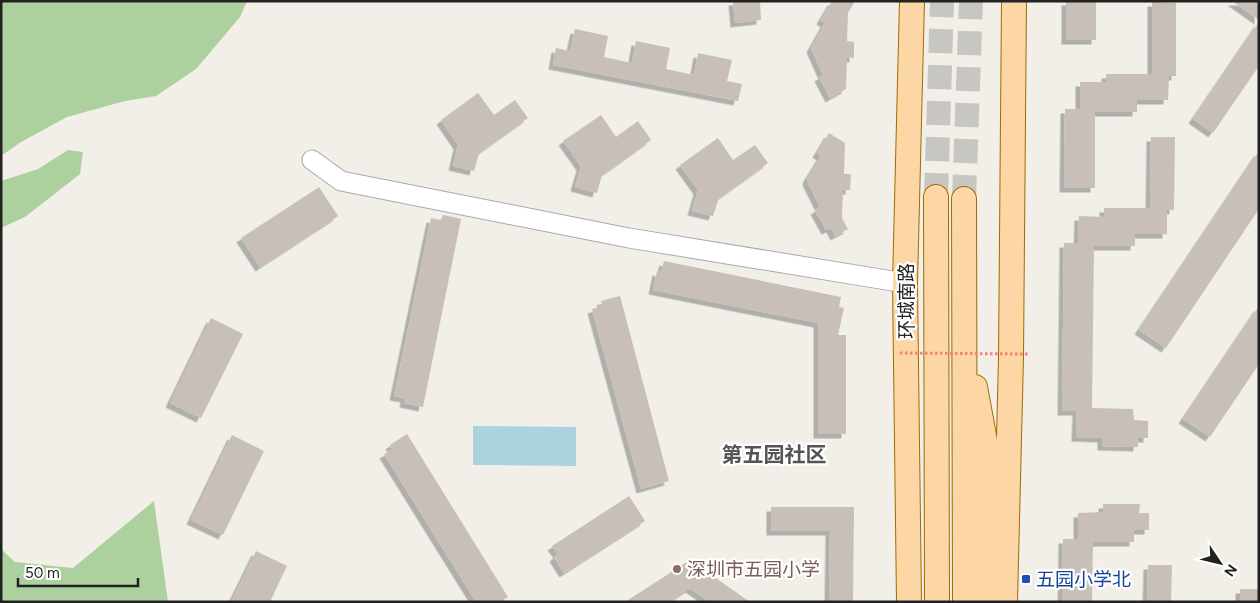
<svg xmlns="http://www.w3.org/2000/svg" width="1260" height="603" viewBox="0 0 1260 603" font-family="Figtree,'Noto Sans SC',sans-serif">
<defs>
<filter id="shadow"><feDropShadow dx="-4.5" dy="4.5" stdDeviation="0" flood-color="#0004"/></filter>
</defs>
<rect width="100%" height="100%" fill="#f2efe9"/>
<path fill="#add19e" d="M 1,1 L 247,1 L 240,17 L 196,69 L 156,96 L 125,101 L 67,117 L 21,142 L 1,156 Z
M 68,150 L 83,152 L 80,174 L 25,217 L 1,228 L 1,181 L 38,169 Z
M 154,501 L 168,602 L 1,602 L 1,549 L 15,562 L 73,568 Z"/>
<path fill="#aad3df" d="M 473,426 L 576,427 L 576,466 L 473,465 Z"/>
<path fill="#c7bfb8" filter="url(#shadow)" d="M 733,1 L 760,1 L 761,20 L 735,23 Z
M 832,1 L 855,1 L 848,13 L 847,41 L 854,42 L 854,58 L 847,57 L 846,89 L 830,98 L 819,77 L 823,75 L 811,48 L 825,23 L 821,20 Z
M 1066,1 L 1096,1 L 1096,40 L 1066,40 Z
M 1232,1 L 1259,1 L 1259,20 Z
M 1152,2 L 1176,3 L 1176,76 L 1169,76 L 1168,100 L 1137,100 L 1137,112 L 1095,112 L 1095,188 L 1064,188 L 1065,109 L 1080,109 L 1080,82 L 1106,82 L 1106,74 L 1152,74 Z
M 1259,22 L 1259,66 L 1213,133 L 1193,119 Z
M 575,29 L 608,36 L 604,57 L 632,63 L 636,41 L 670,48 L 666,69 L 694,75 L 698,53 L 732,60 L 727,81 L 742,84 L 738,101 L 553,65 L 556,48 L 570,51 Z
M 478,93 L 494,115 L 515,100 L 528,118 L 479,153 L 474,171 L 453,166 L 458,145 L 441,120 Z
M 601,115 L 616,137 L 638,121 L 651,140 L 602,175 L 597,193 L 575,187 L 581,166 L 563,141 Z
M 829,133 L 845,143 L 844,174 L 851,174 L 850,190 L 843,190 L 842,218 L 848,229 L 835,236 L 831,228 L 826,230 L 815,210 L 820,207 L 807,181 L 808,177 L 821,156 L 817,153 Z
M 1151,137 L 1175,137 L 1174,210 L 1167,210 L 1167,234 L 1135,234 L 1135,246 L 1094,246 L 1092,408 L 1133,409 L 1134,420 L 1148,421 L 1148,438 L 1138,438 L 1138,447 L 1102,446 L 1102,438 L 1076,437 L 1077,411 L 1062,411 L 1064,243 L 1078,243 L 1079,216 L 1104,217 L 1104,208 L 1150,208 Z
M 718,138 L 733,160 L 755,145 L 768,163 L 719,198 L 713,216 L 692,211 L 698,190 L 680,165 Z
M 1259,151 L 1259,209 L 1166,348 L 1139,330 Z
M 319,187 L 338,216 L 260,267 L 241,238 Z
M 443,215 L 461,219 L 423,407 L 404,403 L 405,398 L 394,396 L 431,218 L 441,220 Z
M 664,261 L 841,297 L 839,307 L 844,308 L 838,335 L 846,335 L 846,434 L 818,434 L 818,323 L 653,290 L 657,271 L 661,272 Z
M 620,296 L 669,481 L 641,489 L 592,309 L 603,306 L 601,301 Z
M 1259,306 L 1259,364 L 1210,437 L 1183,419 Z
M 211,318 L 243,334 L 201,418 L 170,403 Z
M 407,434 L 508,597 L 500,602 L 476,602 L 384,454 L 393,449 L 390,445 Z
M 232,435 L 264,451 L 223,535 L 191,520 Z
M 629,496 L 645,521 L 564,573 L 554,557 L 558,554 L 552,546 Z
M 1103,504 L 1140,504 L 1139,513 L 1149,513 L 1149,530 L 1134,530 L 1134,542 L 1093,542 L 1092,602 L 1062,602 L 1063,539 L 1078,539 L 1078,513 L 1103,512 Z
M 771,507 L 854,507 L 853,602 L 829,602 L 830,531 L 771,531 Z
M 256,551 L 287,566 L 270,602 L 231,602 Z
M 690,560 L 750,602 L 710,602 L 690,588 L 669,602 L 625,602 Z
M 1148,565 L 1172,565 L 1171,602 L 1147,602 Z
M 1240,589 L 1259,589 L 1259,602 L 1240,602 Z"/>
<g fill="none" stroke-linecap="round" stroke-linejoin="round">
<path stroke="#c8c6c1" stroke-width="24" stroke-dasharray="24 12" stroke-linecap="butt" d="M 936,197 L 942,1
M 964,199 L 971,1"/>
<g stroke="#a9a9a9" stroke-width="21">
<path id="minor" d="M 312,160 L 341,181 L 629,238 L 905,283"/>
</g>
<g stroke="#a06b00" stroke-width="26">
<path id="major" d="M 936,197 L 937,602
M 964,199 L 965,602
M 975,387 L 985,441 L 984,602
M 909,602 L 905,283 L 912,1
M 1005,602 L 1011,357 L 1014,1"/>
</g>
<use href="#minor" stroke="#fff" stroke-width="19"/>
<use href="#major" stroke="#fcd6a4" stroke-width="24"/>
<path stroke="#fa8072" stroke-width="3" stroke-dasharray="2.5 2.5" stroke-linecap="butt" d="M 900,353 L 1028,354"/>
</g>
<circle fill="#8d6e63" stroke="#fff" stroke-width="2" cx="677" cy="569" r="5"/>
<rect fill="#1a4fb4" stroke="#fff" stroke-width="2" x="1021" y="574" width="10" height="10" rx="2.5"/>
<g text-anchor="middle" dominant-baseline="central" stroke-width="4.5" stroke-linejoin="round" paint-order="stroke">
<g font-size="19" fill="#222" stroke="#fff">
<text transform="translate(906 301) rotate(-90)">环城南路</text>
</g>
<g font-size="19" fill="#785e54" stroke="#fff" text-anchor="start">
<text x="687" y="569">深圳市五园小学</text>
</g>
<g font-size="19" fill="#164399" stroke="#fff" text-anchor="start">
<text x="1036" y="579">五园小学北</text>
</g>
<g font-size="21" font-weight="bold" fill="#555" stroke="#fff">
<text x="774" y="454">第五园社区</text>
</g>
</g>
<rect width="1260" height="603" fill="none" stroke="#222222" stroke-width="5"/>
<g transform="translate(1220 563) rotate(125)" stroke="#ffffff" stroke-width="4" paint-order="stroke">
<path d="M0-4L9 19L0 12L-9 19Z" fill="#222222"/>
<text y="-8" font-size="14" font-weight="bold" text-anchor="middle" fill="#222222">N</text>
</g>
<path d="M18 578v8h120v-8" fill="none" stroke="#222222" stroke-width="2.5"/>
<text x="25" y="578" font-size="15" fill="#222222" stroke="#ffffff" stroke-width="4" paint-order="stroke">50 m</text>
</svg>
